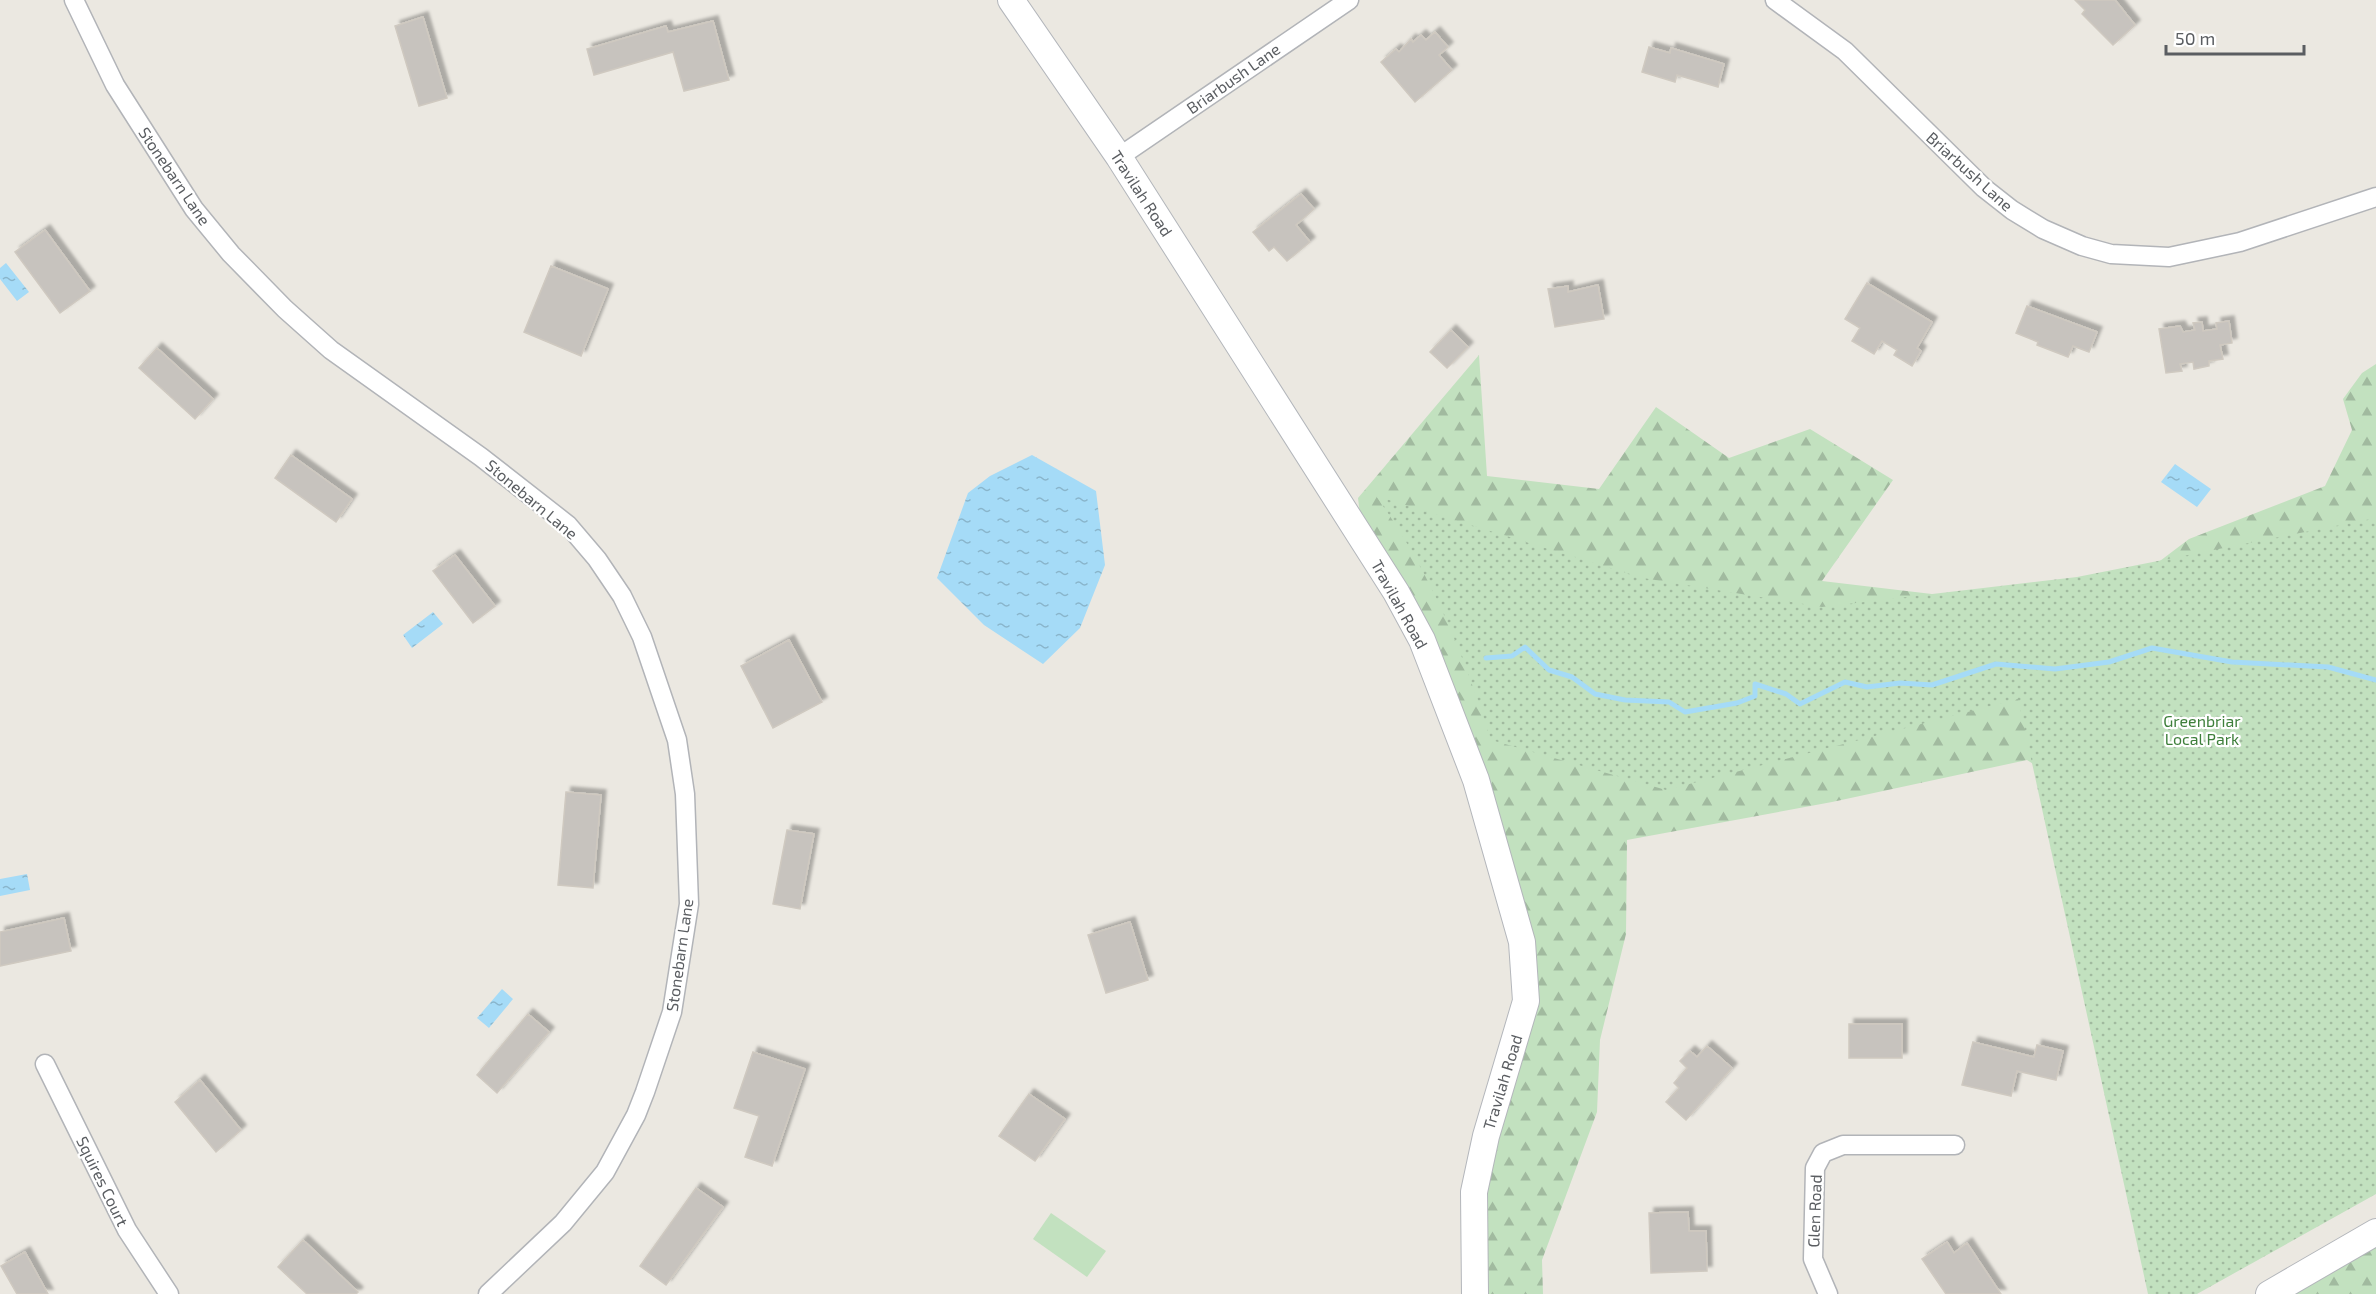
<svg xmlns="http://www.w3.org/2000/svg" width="2376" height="1294" viewBox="0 0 2376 1294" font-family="'Exo 2',sans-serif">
<defs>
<pattern id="forest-firs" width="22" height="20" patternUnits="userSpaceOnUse" patternTransform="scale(1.5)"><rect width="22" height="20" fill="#c2e1bf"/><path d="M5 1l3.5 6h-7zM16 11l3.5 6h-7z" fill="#a1ba9f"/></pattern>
<pattern id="park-dots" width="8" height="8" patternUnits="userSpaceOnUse" patternTransform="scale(1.5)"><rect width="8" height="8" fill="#c2e1bf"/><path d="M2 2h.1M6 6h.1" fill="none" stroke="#a1ba9f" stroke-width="1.8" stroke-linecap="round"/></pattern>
<pattern id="water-ripples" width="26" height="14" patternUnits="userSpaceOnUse" patternTransform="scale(1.5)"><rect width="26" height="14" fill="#a5dbf7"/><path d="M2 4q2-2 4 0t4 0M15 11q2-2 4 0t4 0" fill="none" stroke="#89b5cb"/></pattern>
<filter id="shadow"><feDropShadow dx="5" dy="-5" stdDeviation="1.5" flood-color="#0004"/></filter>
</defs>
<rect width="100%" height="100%" fill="#ebe8e1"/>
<path fill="#c2e1bf" d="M 1051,1213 L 1106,1251 L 1087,1277 L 1033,1239 Z"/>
<path fill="url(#forest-firs)" d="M 1479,355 L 1487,476 L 1599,489 L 1656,407 L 1729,458 L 1810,429 L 1893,480 L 1822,581 L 2008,603 L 2111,598 L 2189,539 L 2325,486 L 2352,430 L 2343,399 L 2362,373 L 2376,364 L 2376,1075 L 2063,783 L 2027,760 L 1832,802 L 1627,840 L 1626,934 L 1600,1040 L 1597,1112 L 1542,1260 L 1543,1294 L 1475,1294 L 1474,1192 L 1526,1001 L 1476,780 L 1363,540 L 1358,498 Z
M 2376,1232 L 2376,1294 L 2269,1294 Z"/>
<path fill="url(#park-dots)" d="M 1376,496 L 1643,578 L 1822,607 L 2077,577 L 2376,518 L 2376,1194 L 2197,1294 L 2148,1294 L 2018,699 L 1666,790 L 1491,740 C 1463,652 1430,571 1376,496 Z"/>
<path fill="url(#water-ripples)" d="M 6,263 L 29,292 L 17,301 L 0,279 L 0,268 Z
M 1032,455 L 1096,491 L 1105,565 L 1080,628 L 1043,664 L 984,625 L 937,578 L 968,493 L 990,476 Z
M 2175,464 L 2211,489 L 2197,507 L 2161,482 Z
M 433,612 L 443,624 L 412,648 L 403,635 Z
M 27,874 L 30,890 L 0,896 L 0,879 Z
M 502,989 L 513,999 L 489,1028 L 477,1018 Z"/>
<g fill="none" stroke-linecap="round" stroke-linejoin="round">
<path stroke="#a5dbf7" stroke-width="5" d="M 1486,658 L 1512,656 L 1525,647 L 1549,670 L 1572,677 L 1595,694 L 1625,700 L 1669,702 L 1685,712 L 1737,703 L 1755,696 L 1755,684 L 1786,694 L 1800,704 L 1845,682 L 1867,687 L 1900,683 L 1932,685 L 1996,664 L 2055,669 L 2109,662 L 2152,648 L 2232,662 L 2328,667 L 2376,680"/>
</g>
<path fill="#c7c3be" stroke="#cfc9c0" stroke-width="1.5" filter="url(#shadow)" d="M 2075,0 L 2115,0 L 2135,25 L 2113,45 L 2082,14 L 2085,10 Z
M 423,17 L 447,98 L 419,106 L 395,26 Z
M 713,21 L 729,80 L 684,91 L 673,52 L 594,75 L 587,49 L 666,26 L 668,32 Z
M 1435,32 L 1448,47 L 1439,55 L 1452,70 L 1415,102 L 1381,62 L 1396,49 L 1399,52 L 1411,39 L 1413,42 L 1421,35 L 1426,40 Z
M 1649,47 L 1670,53 L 1671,48 L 1724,64 L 1718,87 L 1677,75 L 1675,82 L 1642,72 Z
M 1301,194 L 1314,209 L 1296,225 L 1310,242 L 1287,261 L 1274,247 L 1269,251 L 1253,232 Z
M 45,230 L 90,291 L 60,313 L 15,252 Z
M 551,266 L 608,289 L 581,356 L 524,332 Z
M 1867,283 L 1932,322 L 1917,348 L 1921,351 L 1912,366 L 1894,355 L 1897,350 L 1882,341 L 1874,354 L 1852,341 L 1860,328 L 1845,319 Z
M 1598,285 L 1604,319 L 1555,327 L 1548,289 L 1568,286 L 1568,292 Z
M 2027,306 L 2097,332 L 2089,352 L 2073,346 L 2068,357 L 2037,345 L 2038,342 L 2016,333 Z
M 2229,321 L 2232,343 L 2220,345 L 2223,359 L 2209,361 L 2209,366 L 2194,369 L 2193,362 L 2180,364 L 2182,371 L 2166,373 L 2159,329 L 2180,326 L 2183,332 L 2195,330 L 2193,323 L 2202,322 L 2203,331 L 2217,329 L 2216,323 Z
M 1451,330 L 1468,347 L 1447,368 L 1430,352 Z
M 157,348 L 213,399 L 195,419 L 139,368 Z
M 291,455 L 352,499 L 336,522 L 275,478 Z
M 455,555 L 495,606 L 473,623 L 433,571 Z
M 789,640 L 822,702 L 773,728 L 741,666 Z
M 566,792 L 601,795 L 593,888 L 558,885 Z
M 787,830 L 814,834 L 800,909 L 773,904 Z
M 64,918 L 71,951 L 0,966 L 0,932 Z
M 1130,922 L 1148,980 L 1106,993 L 1088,935 Z
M 528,1014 L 549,1032 L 497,1093 L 477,1075 Z
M 1849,1024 L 1902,1024 L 1902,1058 L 1849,1058 Z
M 1973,1042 L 2034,1057 L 2037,1045 L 2063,1051 L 2056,1080 L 2017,1071 L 2011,1096 L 1962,1085 Z
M 1707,1046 L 1732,1068 L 1686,1120 L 1666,1102 L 1679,1088 L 1674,1083 L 1687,1068 L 1680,1061 L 1690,1051 L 1697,1057 Z
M 753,1052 L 805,1069 L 772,1166 L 745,1157 L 759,1116 L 734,1108 Z
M 200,1080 L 241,1130 L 216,1152 L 175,1102 Z
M 1029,1094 L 1065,1119 L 1035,1161 L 999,1136 Z
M 696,1188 L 723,1207 L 666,1285 L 640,1266 Z
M 1688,1212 L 1689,1231 L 1706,1231 L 1707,1271 L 1651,1273 L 1649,1213 Z
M 303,1240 L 358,1292 L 356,1294 L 307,1294 L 278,1267 Z
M 1947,1242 L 1954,1253 L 1967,1243 L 2001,1294 L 1946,1294 L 1922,1259 Z
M 25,1252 L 48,1294 L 17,1294 L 1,1266 Z"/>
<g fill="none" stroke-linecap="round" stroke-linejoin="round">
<g stroke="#b2b4b8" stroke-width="21">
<path id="street" d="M 74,0 L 115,85 L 194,209 L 231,254 L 285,309 L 331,350 L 481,457 L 568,525 L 597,559 L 622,596 L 642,637 L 677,740 L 685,794 L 689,904 L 672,1012 L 645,1092 L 636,1115 L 605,1172 L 563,1223 L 488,1294
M 1775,0 L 1845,51 L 1984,188 L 2012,210 L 2043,229 L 2082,246 L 2111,254 L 2169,257 L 2240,242 L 2376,197
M 1119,157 L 1349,0
M 45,1064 L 127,1230 L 169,1294
M 1828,1294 L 1813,1259 L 1815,1168 L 1823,1153 L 1843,1145 L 1955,1145"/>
</g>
<g stroke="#b3b6bb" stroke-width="28">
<path id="secondary" d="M 1011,0 L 1119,157 L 1396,592 L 1422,640 L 1476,780 L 1522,942 L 1526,1001 L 1486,1136 L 1474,1192 L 1475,1294
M 2269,1294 L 2376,1232"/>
</g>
<use href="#street" stroke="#fff" stroke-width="18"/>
<use href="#secondary" stroke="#fff" stroke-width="26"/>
</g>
<g text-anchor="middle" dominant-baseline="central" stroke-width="4.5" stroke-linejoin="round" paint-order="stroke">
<g font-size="16" fill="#5a5d61" stroke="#fff">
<text transform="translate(1233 78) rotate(-35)">Briarbush Lane</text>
<text transform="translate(1970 171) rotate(42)">Briarbush Lane</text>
<text transform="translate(175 176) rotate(56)">Stonebarn Lane</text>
<text transform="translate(1142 193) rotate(57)">Travilah Road</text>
<text transform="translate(532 499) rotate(40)">Stonebarn Lane</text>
<text transform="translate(1400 604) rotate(61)">Travilah Road</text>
<text transform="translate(679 955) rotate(-82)">Stonebarn Lane</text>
<text transform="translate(1502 1082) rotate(-73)">Travilah Road</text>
<text transform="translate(103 1181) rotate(64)">Squires Court</text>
<text transform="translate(1814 1211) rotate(-88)">Glen Road</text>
</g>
<g font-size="16" fill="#3e7f3b" stroke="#fff">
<text x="2202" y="720">Greenbriar<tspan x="2202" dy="18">Local Park</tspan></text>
</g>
</g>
<path d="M2166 45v9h138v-9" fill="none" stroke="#5a5d61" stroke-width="3"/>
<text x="2175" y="45" font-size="18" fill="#5a5d61" stroke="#ffffff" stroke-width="4.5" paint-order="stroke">50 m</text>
</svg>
